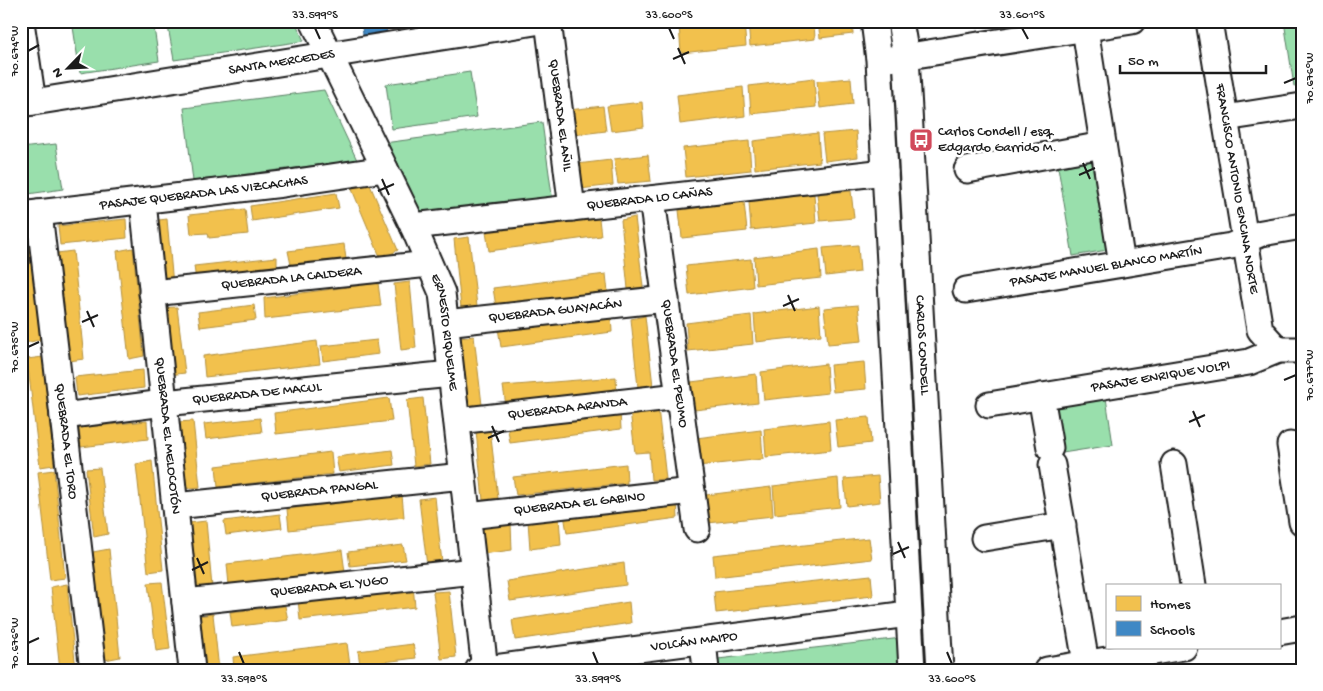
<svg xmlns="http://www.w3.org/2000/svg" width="1323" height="691" viewBox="0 0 1323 691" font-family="'Gochi Hand',sans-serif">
<rect width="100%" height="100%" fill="#fff"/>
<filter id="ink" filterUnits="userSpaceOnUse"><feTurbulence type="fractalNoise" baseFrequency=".02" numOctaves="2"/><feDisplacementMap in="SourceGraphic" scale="10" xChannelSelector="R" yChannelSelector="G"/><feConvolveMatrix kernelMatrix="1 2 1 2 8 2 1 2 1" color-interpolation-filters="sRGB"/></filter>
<g filter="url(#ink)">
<path fill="#99dfac" stroke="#5a7e64" d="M 113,21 L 153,21 L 159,61 L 80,73 L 73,27 Z
M 167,21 L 295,21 L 304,41 L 174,60 Z
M 1284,21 L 1302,21 L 1302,85 L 1294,86 Z
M 470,72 L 477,117 L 392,129 L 386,84 Z
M 324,90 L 357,160 L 193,181 L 184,108 Z
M 542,122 L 553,203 L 421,220 L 384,143 Z
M 56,144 L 63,189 L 21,195 L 21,148 Z
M 1092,161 L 1107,250 L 1073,256 L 1058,167 Z
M 1105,391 L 1113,445 L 1056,454 L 1049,399 Z
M 902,638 L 906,670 L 719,670 L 718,659 Z"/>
<path fill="#f2c14e" stroke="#b2903f" d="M 710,21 L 744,21 L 746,46 L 681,53 L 679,25 Z
M 748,21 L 814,21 L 815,39 L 750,46 Z
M 818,21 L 852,21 L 853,34 L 820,38 Z
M 814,78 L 816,107 L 751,114 L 749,86 Z
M 851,78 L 853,104 L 820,108 L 817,81 Z
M 743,87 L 745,116 L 680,124 L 677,95 Z
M 642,102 L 644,127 L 611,131 L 607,106 Z
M 603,106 L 606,131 L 573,135 L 569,110 Z
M 856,131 L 858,157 L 825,161 L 822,134 Z
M 818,133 L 820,162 L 755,169 L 753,141 Z
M 749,141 L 751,170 L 686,177 L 683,148 Z
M 648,155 L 651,181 L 618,184 L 614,159 Z
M 611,160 L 613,185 L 580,189 L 577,164 Z
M 367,178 L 398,250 L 381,259 L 351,187 Z
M 851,191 L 854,218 L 820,221 L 817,194 Z
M 336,193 L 339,208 L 252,221 L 250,206 Z
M 814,194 L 816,223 L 751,230 L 749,202 Z
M 744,202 L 747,231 L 682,238 L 679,210 Z
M 245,209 L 248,234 L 209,238 L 208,233 L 191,234 L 189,215 Z
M 635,217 L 643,287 L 628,289 L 621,220 Z
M 126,219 L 127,238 L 60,245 L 58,226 Z
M 167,219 L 173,285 L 158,287 L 151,221 Z
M 599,219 L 601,236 L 489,251 L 486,232 Z
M 29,233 L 40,340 L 25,343 L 21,313 L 21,234 Z
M 469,237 L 477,306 L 461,308 L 454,239 Z
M 344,244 L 346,259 L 291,265 L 288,251 Z
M 858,245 L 860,272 L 826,276 L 823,248 Z
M 133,248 L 144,356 L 129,359 L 117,251 Z
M 819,249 L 821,278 L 756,285 L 754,257 Z
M 73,251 L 84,359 L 69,361 L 57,253 Z
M 277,257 L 277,272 L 196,281 L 194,266 Z
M 751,259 L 753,287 L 689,295 L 686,266 Z
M 606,274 L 608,292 L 496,307 L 493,288 Z
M 410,282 L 416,348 L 401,350 L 394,284 Z
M 378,283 L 381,306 L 265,319 L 264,298 Z
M 254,305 L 256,320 L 200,327 L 198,312 Z
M 858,305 L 862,341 L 828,344 L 824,308 Z
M 819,306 L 821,335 L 756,342 L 754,314 Z
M 177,307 L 185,373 L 169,375 L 161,308 Z
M 611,314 L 612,332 L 501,347 L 498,328 Z
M 751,315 L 753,344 L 688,351 L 686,323 Z
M 645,316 L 653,386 L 638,388 L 631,319 Z
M 474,336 L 482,405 L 467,407 L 460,338 Z
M 377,340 L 379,354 L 323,361 L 321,346 Z
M 317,341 L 320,364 L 205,377 L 203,356 Z
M 43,357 L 54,465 L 40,467 L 27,359 Z
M 864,362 L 866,389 L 833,392 L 830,365 Z
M 826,364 L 828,393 L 764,400 L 761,372 Z
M 143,370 L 144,388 L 77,396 L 75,377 Z
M 756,374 L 758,403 L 694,410 L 691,382 Z
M 616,377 L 617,396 L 506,406 L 503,386 Z
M 389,398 L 392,421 L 276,434 L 274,413 Z
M 423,398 L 430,464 L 414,466 L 407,400 Z
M 658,408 L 666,479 L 651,480 L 649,452 L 635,453 L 630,410 Z
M 620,411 L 621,429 L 510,443 L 507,424 Z
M 869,417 L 871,443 L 838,447 L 835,420 Z
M 260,418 L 262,432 L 206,439 L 204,424 Z
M 147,421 L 148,439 L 81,447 L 79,428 Z
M 193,421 L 200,487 L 184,489 L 177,422 Z
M 829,421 L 831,450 L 766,457 L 764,429 Z
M 490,429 L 498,498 L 483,500 L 476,431 Z
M 761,430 L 763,459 L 698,466 L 696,438 Z
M 392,450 L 394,465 L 339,472 L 336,457 Z
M 331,452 L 333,474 L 218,487 L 216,466 Z
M 152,461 L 163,570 L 148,572 L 136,464 Z
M 626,464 L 627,483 L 516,495 L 513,477 Z
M 100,468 L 108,534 L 94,537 L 86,469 Z
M 54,470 L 65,578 L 50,580 L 38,472 Z
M 878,476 L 880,502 L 847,506 L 844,479 Z
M 838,478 L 840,507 L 775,514 L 773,486 Z
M 771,487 L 773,516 L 708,523 L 706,495 Z
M 402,495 L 404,517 L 289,530 L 287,509 Z
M 435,497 L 442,563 L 427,566 L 419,499 Z
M 677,500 L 678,518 L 567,533 L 564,514 Z
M 280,514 L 282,528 L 226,535 L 224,521 Z
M 559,518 L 561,545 L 530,549 L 528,521 Z
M 206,521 L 212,587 L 197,589 L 189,523 Z
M 511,524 L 512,550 L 482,554 L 480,527 Z
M 869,538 L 872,559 L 715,577 L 713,555 Z
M 403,545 L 406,560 L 350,566 L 348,552 Z
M 109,549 L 120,657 L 105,660 L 93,552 Z
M 342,550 L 345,572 L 229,585 L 227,564 Z
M 624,563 L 626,585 L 510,601 L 507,581 Z
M 871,575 L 873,596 L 716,613 L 714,592 Z
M 162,582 L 170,649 L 156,651 L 148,583 Z
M 67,584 L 76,670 L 60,670 L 51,587 Z
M 413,585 L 415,607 L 300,620 L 298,599 Z
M 449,591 L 456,657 L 441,659 L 433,592 Z
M 629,602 L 631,623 L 515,640 L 512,620 Z
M 285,606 L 288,620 L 232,627 L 230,612 Z
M 213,614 L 219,670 L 203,670 L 197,616 Z
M 347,643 L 350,666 L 313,670 L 234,670 L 233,657 Z
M 413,644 L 416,658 L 360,665 L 358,651 Z"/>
<path fill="#3f88c5" stroke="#346892" d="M 361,21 L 385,21 L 388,38 L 364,41 Z
M 416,21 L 443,21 L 444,28 L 418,31 Z"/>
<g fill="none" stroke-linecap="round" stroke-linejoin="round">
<g stroke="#1c1c1c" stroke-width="29">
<g id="minor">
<path id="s1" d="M 313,21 L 413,226 L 442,293 L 485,670"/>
<path id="s2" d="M 548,21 L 572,208"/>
<path d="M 874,21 L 879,60 L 912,670"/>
<path id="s3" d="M 900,21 L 906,56 L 940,670"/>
<path id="s4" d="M 1209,21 L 1260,330 L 1278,350"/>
<path d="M 21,22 L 33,102"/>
<path d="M 1085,29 L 1122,264"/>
<path d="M 890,59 L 1132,21"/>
<path id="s5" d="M 21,104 L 541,21"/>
<path d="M 1225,118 L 1302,106"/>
<path d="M 967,170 L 1103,145"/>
<path id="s6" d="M 652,199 L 697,529"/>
<path id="s7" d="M 143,202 L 192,670"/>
<path id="s8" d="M 39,213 L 93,670"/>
<path id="s9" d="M 21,215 L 283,184 L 385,169"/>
<path id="s10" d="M 413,226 L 885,172"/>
<path id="s11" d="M 966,290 L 1231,246 L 1262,233 L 1302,226"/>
<path id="s12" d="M 152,293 L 429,264"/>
<path id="s13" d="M 445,323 L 666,299"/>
<path d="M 1041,396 L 1050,448"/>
<path id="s14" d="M 989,405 L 1249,362 L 1278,350 L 1302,350"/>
<path id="s15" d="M 63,416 L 164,403 L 451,374"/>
<path id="s16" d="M 457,421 L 679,396"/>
<path d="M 1290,445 L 1302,522"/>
<path d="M 1174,464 L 1193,585"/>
<path d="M 1052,465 L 1086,663"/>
<path id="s17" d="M 175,506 L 463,476"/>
<path id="s18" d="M 468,516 L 692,491"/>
<path d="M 984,538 L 1063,525"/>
<path id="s19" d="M 185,602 L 474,571"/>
<path d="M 1279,632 L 1302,628"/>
<path d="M 703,641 L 706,670"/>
<path id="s20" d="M 478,670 L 908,614"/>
<path d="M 1047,670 L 1184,647"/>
</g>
</g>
<use href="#minor" stroke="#fff" stroke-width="25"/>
</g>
</g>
<path fill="none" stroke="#1c1c1c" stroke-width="2" d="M 315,28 L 320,39M 669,28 L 674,39M 1022,28 L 1028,39M 678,48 L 685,64M 28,51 L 39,45M 673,59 L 689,52M 1284,83 L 1296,78M 1083,163 L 1090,179M 1079,175 L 1095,168M 382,179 L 389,195M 378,191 L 394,184M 788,295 L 795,311M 783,306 L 799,299M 87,311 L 94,327M 82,322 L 98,315M 28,347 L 39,342M 1284,380 L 1296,375M 1193,411 L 1200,427M 1189,422 L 1205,415M 492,426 L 499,442M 488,438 L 504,431M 898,542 L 905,558M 893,554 L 909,547M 197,558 L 204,574M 192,570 L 208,562M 28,643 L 39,638M 239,652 L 244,664M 593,652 L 598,664M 947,652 L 952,664"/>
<defs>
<g id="bus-square" transform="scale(1.25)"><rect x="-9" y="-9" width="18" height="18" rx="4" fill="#d1495b" stroke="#fff"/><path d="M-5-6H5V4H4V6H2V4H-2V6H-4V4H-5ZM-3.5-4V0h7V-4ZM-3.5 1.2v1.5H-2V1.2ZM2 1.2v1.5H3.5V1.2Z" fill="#fff"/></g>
</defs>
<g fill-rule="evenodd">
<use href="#bus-square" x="921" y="140"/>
</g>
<g text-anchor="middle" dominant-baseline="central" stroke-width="5" stroke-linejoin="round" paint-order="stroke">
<g font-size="14" fill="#1c1c1c" stroke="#fff">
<text stroke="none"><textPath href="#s5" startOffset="264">SANTA MERCEDES</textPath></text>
<text stroke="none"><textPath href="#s2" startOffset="95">QUEBRADA EL AÑIL</textPath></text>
<text stroke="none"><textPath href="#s4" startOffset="170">FRANCISCO ANTONIO ENCINA NORTE</textPath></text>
<text stroke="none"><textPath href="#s9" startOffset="184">PASAJE QUEBRADA LAS VIZCACHAS</textPath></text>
<text stroke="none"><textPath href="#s10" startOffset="238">QUEBRADA LO CAÑAS</textPath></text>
<text stroke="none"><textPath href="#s11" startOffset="142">PASAJE MANUEL BLANCO MARTÍN</textPath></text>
<text stroke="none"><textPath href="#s12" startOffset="140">QUEBRADA LA CALDERA</textPath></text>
<text stroke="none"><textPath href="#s13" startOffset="111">QUEBRADA GUAYACÁN</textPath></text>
<text stroke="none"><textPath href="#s1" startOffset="340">ERNESTO RIQUELME</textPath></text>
<text stroke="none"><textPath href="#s3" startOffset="325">CARLOS CONDELL</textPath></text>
<text stroke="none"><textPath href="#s6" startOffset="166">QUEBRADA EL PEUMO</textPath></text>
<text stroke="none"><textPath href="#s14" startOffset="174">PASAJE ENRIQUE VOLPI</textPath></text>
<text stroke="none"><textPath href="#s15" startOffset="195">QUEBRADA DE MACUL</textPath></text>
<text stroke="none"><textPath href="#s16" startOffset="111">QUEBRADA ARANDA</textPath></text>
<text stroke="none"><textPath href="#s7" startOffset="235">QUEBRADA EL MELOCOTÓN</textPath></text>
<text stroke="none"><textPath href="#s8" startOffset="230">QUEBRADA EL TORO</textPath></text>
<text stroke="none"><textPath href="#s17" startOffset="145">QUEBRADA PANGAL</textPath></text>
<text stroke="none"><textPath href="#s18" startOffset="112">QUEBRADA EL GABINO</textPath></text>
<text stroke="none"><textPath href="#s19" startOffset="145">QUEBRADA EL YUGO</textPath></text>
<text stroke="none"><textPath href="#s20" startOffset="218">VOLCÁN MAIPO</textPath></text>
</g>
<g font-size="14" fill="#1c1c1c" stroke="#fff" text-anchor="start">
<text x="938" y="132">Carlos Condell / esq.<tspan x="938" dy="16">Edgardo Garrido M.</tspan></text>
</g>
</g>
<rect width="1323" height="691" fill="none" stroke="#fff" stroke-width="55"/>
<rect x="1106" y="584" width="175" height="65" fill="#ffffff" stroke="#a4a4a4"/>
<rect x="1116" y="596" width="25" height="15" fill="#f2c14e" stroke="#a4a4a4"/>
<text x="1150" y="608" font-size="15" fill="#1c1c1c">Homes</text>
<rect x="1116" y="621" width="25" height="15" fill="#3f88c5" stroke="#a4a4a4"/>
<text x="1150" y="634" font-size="15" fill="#1c1c1c">Schools</text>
<g transform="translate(68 68) rotate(246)" stroke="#ffffff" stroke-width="4" paint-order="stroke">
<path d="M0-4L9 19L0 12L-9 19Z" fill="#1c1c1c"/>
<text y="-8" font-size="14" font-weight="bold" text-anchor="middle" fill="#1c1c1c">N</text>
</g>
<path d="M1120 65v8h146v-8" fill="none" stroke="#1c1c1c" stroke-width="2.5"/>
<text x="1128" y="65" font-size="15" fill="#1c1c1c" stroke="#ffffff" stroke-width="4" paint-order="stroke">50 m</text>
<rect x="28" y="28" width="1268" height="636" fill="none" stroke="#1c1c1c" stroke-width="2"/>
<g font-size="12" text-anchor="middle" fill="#1c1c1c">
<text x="315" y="18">33.599°S</text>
<text x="669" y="18">33.600°S</text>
<text x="1022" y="18">33.601°S</text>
<text transform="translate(14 51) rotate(-90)" y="4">70.674°W</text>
<text transform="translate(1309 78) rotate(-90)" y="4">70.676°W</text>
<text transform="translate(14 347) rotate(-90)" y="4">70.675°W</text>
<text transform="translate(1309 375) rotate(-90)" y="4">70.677°W</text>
<text transform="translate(14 643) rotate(-90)" y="4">70.676°W</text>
<text x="244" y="682">33.598°S</text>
<text x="598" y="682">33.599°S</text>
<text x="952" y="682">33.600°S</text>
</g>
</svg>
